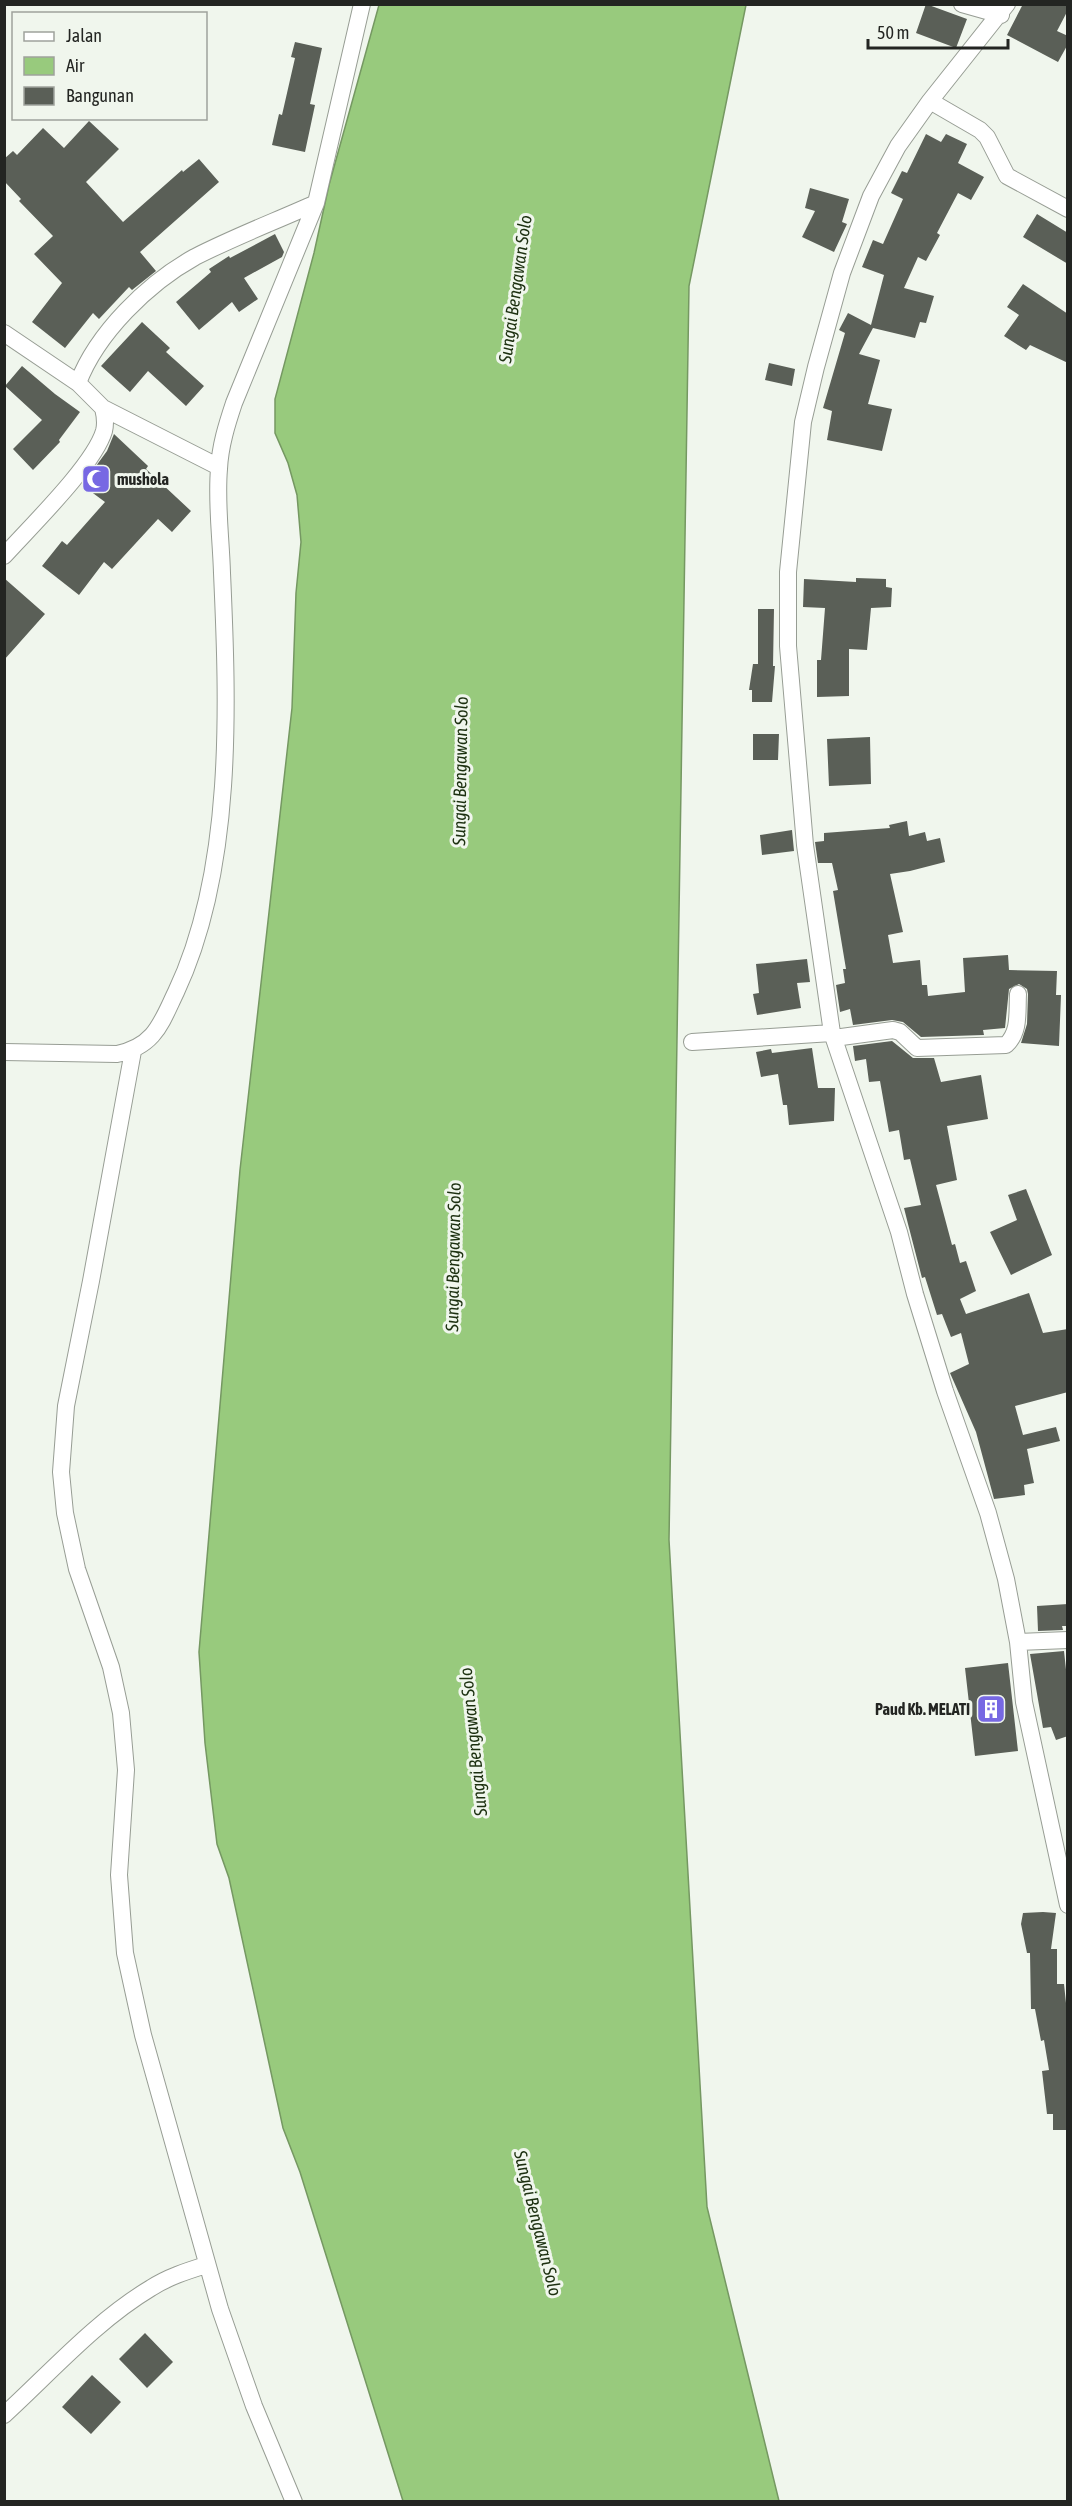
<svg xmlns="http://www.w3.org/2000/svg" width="1072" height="2506" viewBox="0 0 1072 2506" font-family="'Asap Condensed',sans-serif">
<rect width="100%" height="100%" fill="#f0f6ed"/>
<path fill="#98ca7d" stroke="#759862" stroke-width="1.5" d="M 379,5 L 746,5 L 689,286 L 669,1540 L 707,2207 L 779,2501 L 403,2501 L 300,2172 L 283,2128 L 229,1878 L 217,1844 L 205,1743 L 199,1652 L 240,1170 L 292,708 L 296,593 L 301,542 L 297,495 L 288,463 L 275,433 L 275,399 L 314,253 L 329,185 Z"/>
<path fill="#5a5f57" d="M 926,4 L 967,19 L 956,48 L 916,33 Z
M 1023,4 L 1068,4 L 1068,10 L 1057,31 L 1068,36 L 1068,44 L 1058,62 L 1007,35 Z
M 295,42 L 322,48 L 310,104 L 315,105 L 305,152 L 272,145 L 279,114 L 282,115 L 295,58 L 291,57 Z
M 89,121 L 119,149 L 86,182 L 123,222 L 182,170 L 183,172 L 199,159 L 219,182 L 140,252 L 156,271 L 132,290 L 129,287 L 99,319 L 93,313 L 65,348 L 32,322 L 62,283 L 34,254 L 53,236 L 19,201 L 21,199 L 4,181 L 4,159 L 13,151 L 17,155 L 43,128 L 64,148 Z
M 926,134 L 941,142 L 946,134 L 967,144 L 958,163 L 984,177 L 971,200 L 958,193 L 937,233 L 940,235 L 926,261 L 918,257 L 904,288 L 934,296 L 926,323 L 920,322 L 915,338 L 873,328 L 859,354 L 880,360 L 868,404 L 892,409 L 882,451 L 827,440 L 832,411 L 823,408 L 845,333 L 839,330 L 848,313 L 871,325 L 884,275 L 862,267 L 873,240 L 883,244 L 903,199 L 891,193 L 902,171 L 907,173 Z
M 810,188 L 849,199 L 842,222 L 847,224 L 834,252 L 802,237 L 815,211 L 805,208 Z
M 1037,214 L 1068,233 L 1068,264 L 1023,237 Z
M 275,234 L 284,252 L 282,257 L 244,278 L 258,299 L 239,312 L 232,302 L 199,330 L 176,302 L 211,272 L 209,269 L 229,256 L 230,258 Z
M 1023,284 L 1068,314 L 1068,363 L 1030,345 L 1026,350 L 1004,336 L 1019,315 L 1007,307 Z
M 142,322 L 170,348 L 166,352 L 204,386 L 186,406 L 148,371 L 130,392 L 101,366 Z
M 769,363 L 795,369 L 792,386 L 765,380 Z
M 22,366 L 55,394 L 80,412 L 59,440 L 60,442 L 33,470 L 13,449 L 42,420 L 5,386 Z
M 114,434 L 148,466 L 146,469 L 191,511 L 172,532 L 158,519 L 112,569 L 104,562 L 79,595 L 42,566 L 62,541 L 67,545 L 105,502 L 82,485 L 107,451 Z
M 4,578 L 45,614 L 4,660 Z
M 856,578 L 886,579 L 886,587 L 892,588 L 891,607 L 871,608 L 867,650 L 849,649 L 849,696 L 817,697 L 817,660 L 821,660 L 825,608 L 803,607 L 804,579 L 856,582 Z
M 758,609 L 774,609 L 773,666 L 775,666 L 772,702 L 752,702 L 752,690 L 749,690 L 753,664 L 758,664 Z
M 753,734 L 779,734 L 778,760 L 753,760 Z
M 870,737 L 871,784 L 829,786 L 827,739 Z
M 907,821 L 909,836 L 925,832 L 927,841 L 940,838 L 945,862 L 910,871 L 890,874 L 903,932 L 888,935 L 893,963 L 920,960 L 922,985 L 927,985 L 928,996 L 965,992 L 963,958 L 1008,955 L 1009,970 L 1057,971 L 1056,995 L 1061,995 L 1059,1046 L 1021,1043 L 1027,1024 L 1028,994 L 1027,989 L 1019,984 L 1009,989 L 1005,1028 L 983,1030 L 984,1035 L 921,1037 L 903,1022 L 892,1020 L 853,1025 L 850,1009 L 840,1012 L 836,985 L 845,983 L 843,969 L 846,969 L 833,891 L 838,890 L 832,863 L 818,863 L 815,842 L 824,841 L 824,833 L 890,828 L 889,825 Z
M 792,830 L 794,851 L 762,855 L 760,835 Z
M 807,959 L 810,982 L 797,983 L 801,1008 L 757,1015 L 753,994 L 759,993 L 756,964 Z
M 892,1041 L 913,1058 L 934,1058 L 941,1082 L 981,1075 L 988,1119 L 947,1126 L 957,1180 L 936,1185 L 952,1245 L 955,1244 L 960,1263 L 966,1261 L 976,1291 L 960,1299 L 966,1314 L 1029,1293 L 1043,1333 L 1068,1329 L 1068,1392 L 1015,1406 L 1023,1435 L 1056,1427 L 1060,1441 L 1027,1449 L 1034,1483 L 1024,1485 L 1025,1495 L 994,1499 L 976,1432 L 950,1373 L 969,1364 L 961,1333 L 951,1337 L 942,1314 L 937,1315 L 925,1277 L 922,1278 L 908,1224 L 904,1208 L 921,1205 L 910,1159 L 904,1160 L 899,1130 L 889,1132 L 880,1081 L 869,1082 L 866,1059 L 855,1061 L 853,1046 Z
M 812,1048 L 818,1088 L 835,1088 L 834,1121 L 789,1125 L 787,1105 L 783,1105 L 778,1074 L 761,1077 L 756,1052 L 771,1049 L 772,1053 Z
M 1026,1189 L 1052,1255 L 1011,1275 L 990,1232 L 1017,1220 L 1008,1195 Z
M 1068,1604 L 1068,1626 L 1062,1626 L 1063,1630 L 1038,1631 L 1037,1606 Z
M 1064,1651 L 1068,1688 L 1068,1736 L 1056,1740 L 1051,1727 L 1043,1728 L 1030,1654 Z
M 1008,1663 L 1018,1751 L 975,1756 L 965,1668 Z
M 1043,1912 L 1056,1913 L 1051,1949 L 1057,1949 L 1057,1984 L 1064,1984 L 1068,2022 L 1068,2130 L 1053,2130 L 1053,2114 L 1047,2114 L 1042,2071 L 1049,2070 L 1044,2040 L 1041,2041 L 1035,2009 L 1031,2009 L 1030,1953 L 1027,1953 L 1021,1924 L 1023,1913 Z
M 145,2333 L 173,2362 L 147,2388 L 119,2359 Z
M 92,2375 L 121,2402 L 91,2434 L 62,2407 Z"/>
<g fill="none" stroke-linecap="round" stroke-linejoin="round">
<g stroke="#979d94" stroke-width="18">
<path id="minor" d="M 962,4 L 1001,15
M 1007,4 L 930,101 L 898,146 L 871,196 L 842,273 L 816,367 L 803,422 L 788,572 L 788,646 L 805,845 L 832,1033 L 899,1232 L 915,1294 L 945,1391 L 988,1513 L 1006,1579 L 1018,1642 L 1024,1702 L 1068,1905
M 930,101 L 980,130 L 987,137 L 1007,176 L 1068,209
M 4,333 L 78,383 L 103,408 L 219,467
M 78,383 C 97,333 148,283 195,257 C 234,237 276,221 316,203
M 4,556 C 30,527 94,465 104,431 C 106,423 105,416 103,408
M 834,1038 L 893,1030 L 900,1032 L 917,1048 L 1006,1045 C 1020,1032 1017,1013 1018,994
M 692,1042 L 832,1033
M 133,1051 L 91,1281 L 66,1406 L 61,1472 L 65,1513 L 77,1569 L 111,1667 L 121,1713 L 126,1770 L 119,1875 L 125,1953 L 143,2035 L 220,2309 L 254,2406 L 294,2502
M 4,1052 L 117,1054 C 155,1046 161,1023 176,992 C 234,869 228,706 222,573 C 221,538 216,503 219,469 C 220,446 227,424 234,403 L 316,203 L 362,4
M 1018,1642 L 1068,1640
M 4,2415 C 51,2372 96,2321 151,2288 C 168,2277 187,2271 206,2265"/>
</g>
<use href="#minor" stroke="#fff" stroke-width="16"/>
</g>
<defs>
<g id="mosque-square" transform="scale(1.5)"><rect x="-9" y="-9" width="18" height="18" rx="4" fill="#7768e3" stroke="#f0f6ed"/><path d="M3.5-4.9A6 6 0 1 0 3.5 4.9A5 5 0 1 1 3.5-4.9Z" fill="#fff"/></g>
<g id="building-square" transform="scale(1.5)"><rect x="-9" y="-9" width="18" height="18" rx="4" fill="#7768e3" stroke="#f0f6ed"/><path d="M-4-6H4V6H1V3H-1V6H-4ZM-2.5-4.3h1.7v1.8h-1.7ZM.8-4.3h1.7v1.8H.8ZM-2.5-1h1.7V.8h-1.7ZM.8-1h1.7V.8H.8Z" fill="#fff"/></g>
</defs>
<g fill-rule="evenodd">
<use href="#mosque-square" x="96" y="479"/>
<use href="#building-square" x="991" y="1709"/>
</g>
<g text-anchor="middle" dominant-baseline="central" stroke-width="6" stroke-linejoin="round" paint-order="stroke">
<g font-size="16" font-weight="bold" fill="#232522" stroke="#f0f6ed" text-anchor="start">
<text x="117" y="479">mushola</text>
<text x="970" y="1709" text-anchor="end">Paud Kb. MELATI</text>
</g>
<g font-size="18" font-style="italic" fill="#1c3010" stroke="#f0f6ed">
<text transform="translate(515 289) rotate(-82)">Sungai Bengawan Solo</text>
<text transform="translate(460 771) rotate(-89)">Sungai Bengawan Solo</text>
<text transform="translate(453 1257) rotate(-89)">Sungai Bengawan Solo</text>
<text transform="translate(473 1742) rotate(-96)">Sungai Bengawan Solo</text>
<text transform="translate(538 2223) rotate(76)">Sungai Bengawan Solo</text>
</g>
</g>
<rect width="1072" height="2506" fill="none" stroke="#232522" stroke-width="12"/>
<rect x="12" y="12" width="195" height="108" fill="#f0f6ed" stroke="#9ea29c" stroke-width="1.5"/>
<rect x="24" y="32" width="30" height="9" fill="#ffffff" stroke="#9ea29c" stroke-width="1.5"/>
<text x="66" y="42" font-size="18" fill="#232522">Jalan</text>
<rect x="24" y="57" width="30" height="18" fill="#98ca7d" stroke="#9ea29c" stroke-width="1.5"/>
<text x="66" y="72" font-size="18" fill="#232522">Air</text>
<rect x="24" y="87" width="30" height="18" fill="#5a5f57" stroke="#9ea29c" stroke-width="1.5"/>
<text x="66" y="102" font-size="18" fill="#232522">Bangunan</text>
<path d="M868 39v9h140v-9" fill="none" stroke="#232522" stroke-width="3"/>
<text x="877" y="39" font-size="18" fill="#232522" stroke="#f0f6ed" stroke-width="4.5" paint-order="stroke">50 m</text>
</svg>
